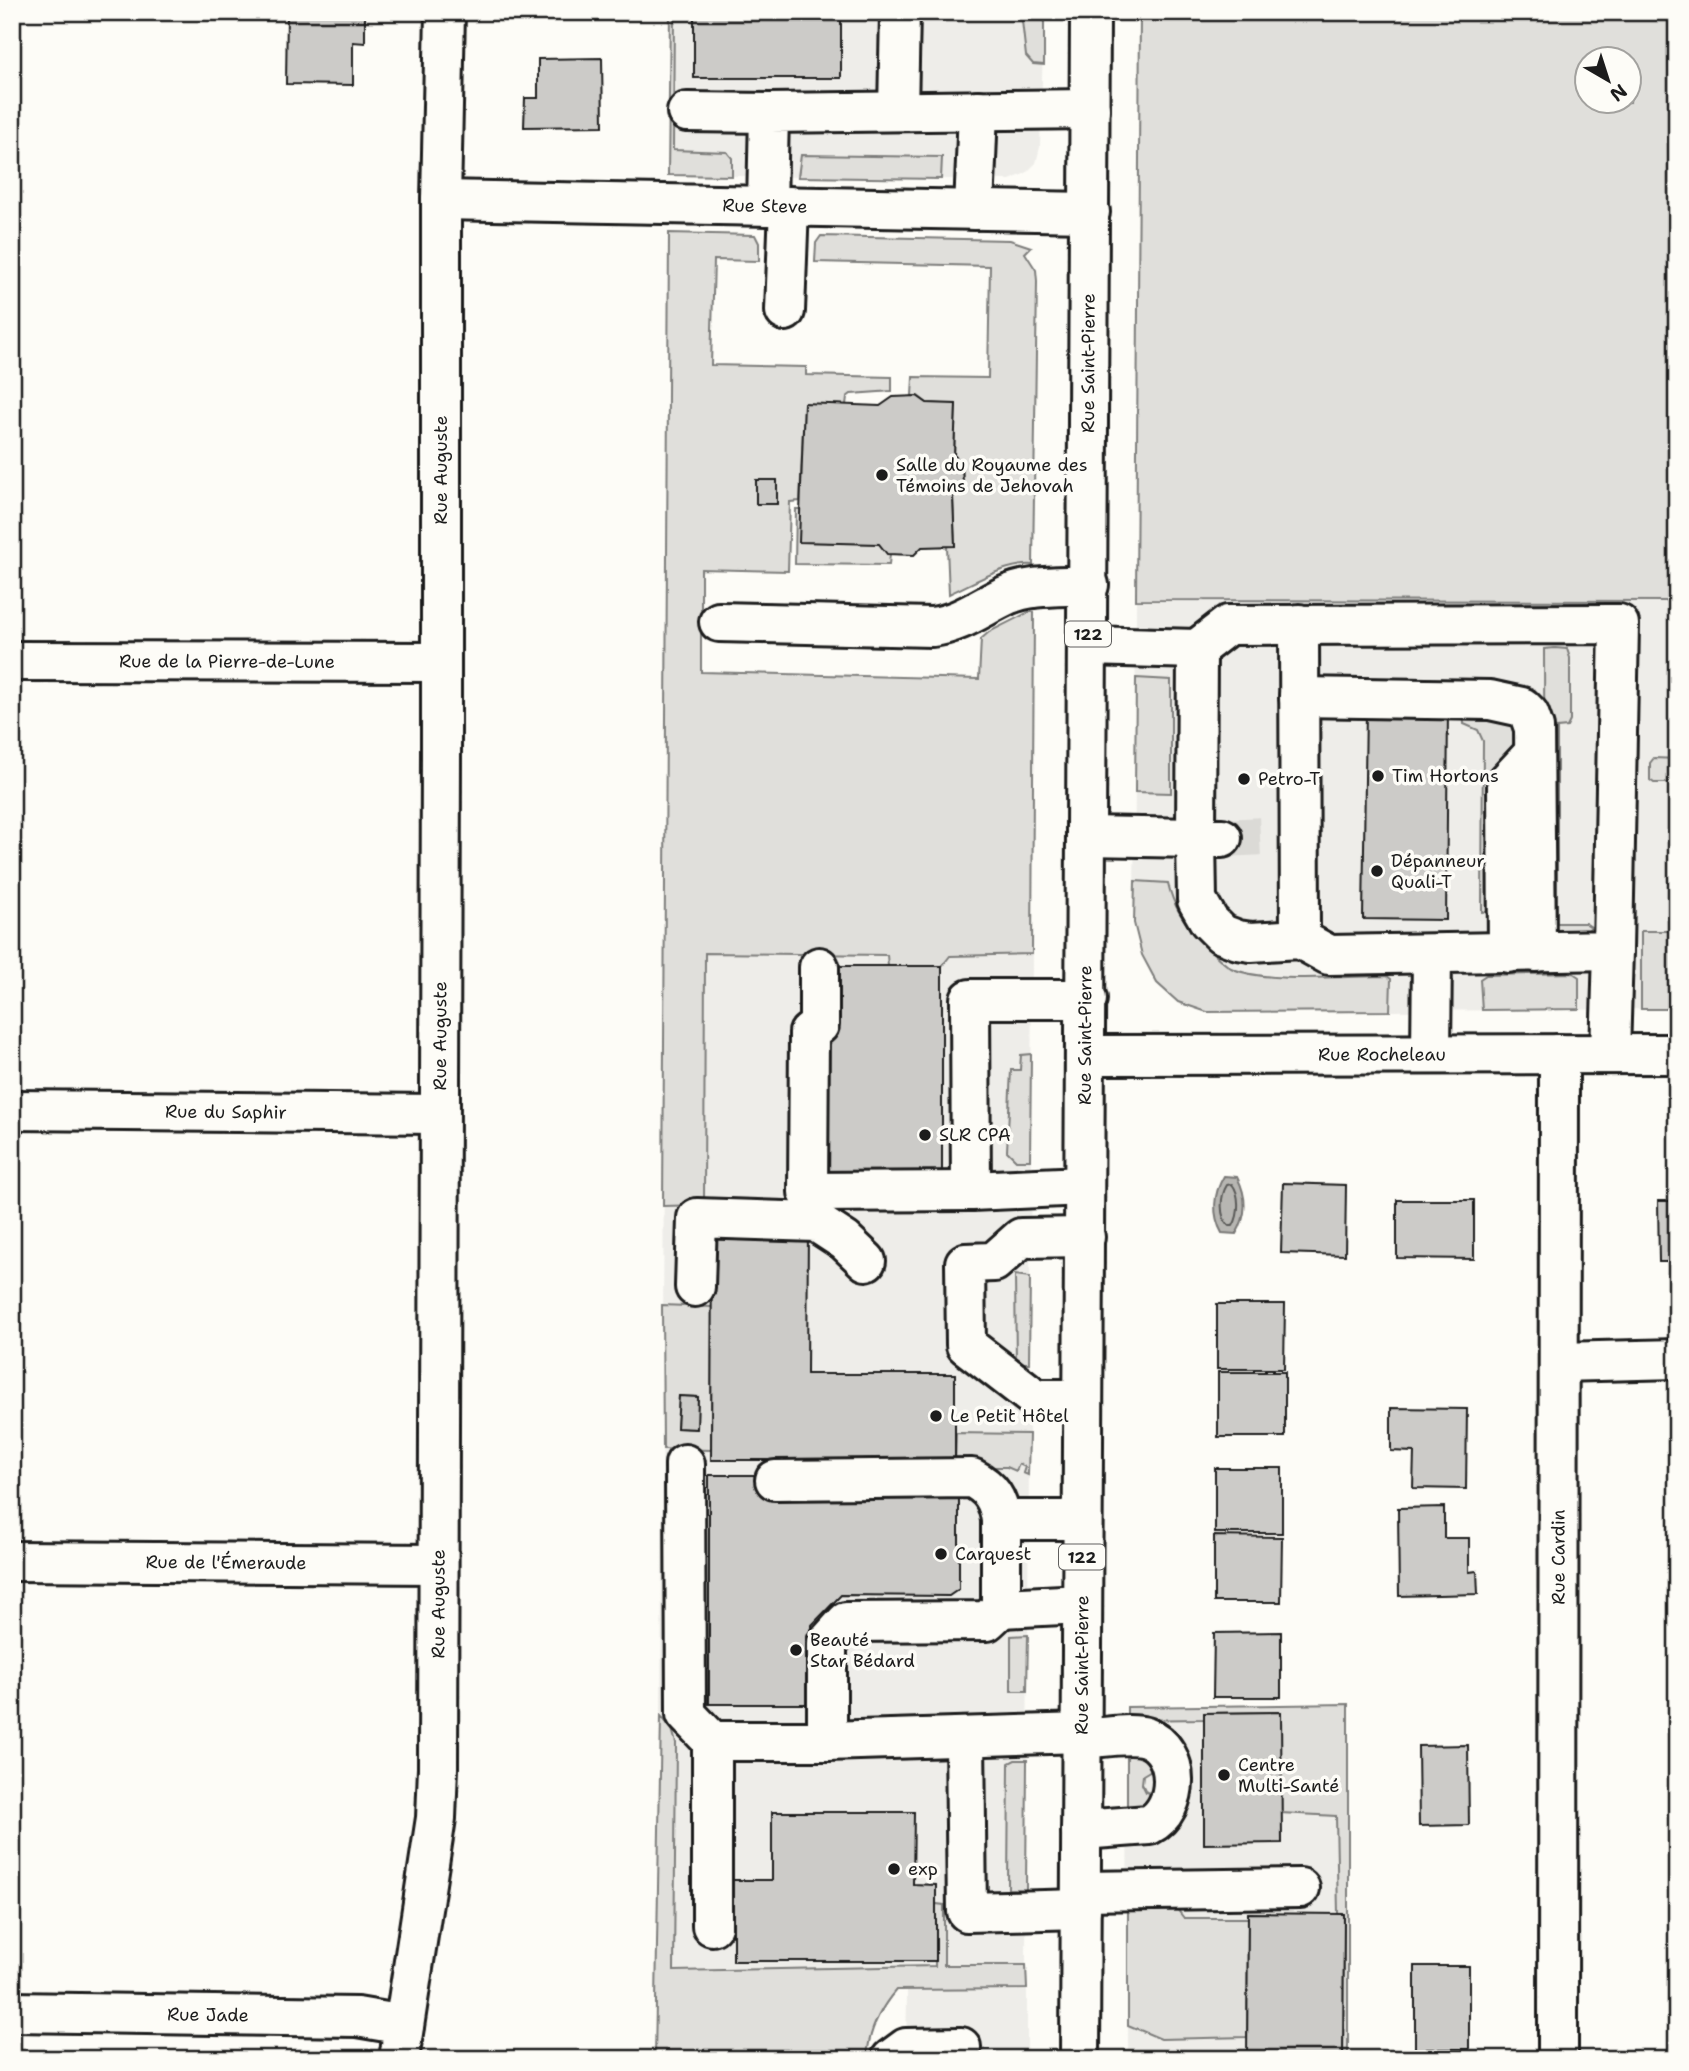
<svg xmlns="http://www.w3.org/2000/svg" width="1689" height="2071" viewBox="0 0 1689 2071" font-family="'Shantell Sans',sans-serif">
<rect width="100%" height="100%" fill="#fdfcf7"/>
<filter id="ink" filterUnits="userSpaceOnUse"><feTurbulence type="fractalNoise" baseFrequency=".0143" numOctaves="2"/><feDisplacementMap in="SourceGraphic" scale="14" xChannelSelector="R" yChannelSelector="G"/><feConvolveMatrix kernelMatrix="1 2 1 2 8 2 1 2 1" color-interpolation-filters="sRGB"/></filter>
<g filter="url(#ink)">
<path fill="#eeede9" d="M 670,12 L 1044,12 L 1040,147 L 1036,163 L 1026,173 L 1010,180 L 668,175 Z
M 1136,600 L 1677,601 L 1677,1009 L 1207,1012 L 1178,1002 L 1157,983 L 1142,955 L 1134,923 Z
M 665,952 L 950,956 L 1032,954 L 1026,1965 L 656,1972 L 661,1716 Z
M 1348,1704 L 1348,2059 L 1128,2059 L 1127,1707 Z
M 1027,1989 L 1027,2059 L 906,2059 L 907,1990 Z"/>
<path fill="#e0dfdb" stroke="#7e7e7c" stroke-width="2" fill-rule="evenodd" d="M 670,12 L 674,12 L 673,150 L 727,152 L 732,158 L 732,176 L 668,175 Z
M 1021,12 L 1044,12 L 1044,65 L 1033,64 L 1026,56 Z
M 1140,12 L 1677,12 L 1677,601 L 1136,600 ZM 1588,60 L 1630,60 L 1630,102 L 1588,102 Z
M 801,155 L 942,157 L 941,179 L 798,177 Z
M 669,233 L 755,235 L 759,243 L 759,261 L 714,260 L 711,365 L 806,367 L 806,375 L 892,377 L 892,391 L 851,394 L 847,397 L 846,405 L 804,404 L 800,501 L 790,502 L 788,571 L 701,569 L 701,672 L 979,679 L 981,639 L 989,632 L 1029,612 L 1034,612 L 1032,954 L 950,956 L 942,966 L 888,966 L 887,955 L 705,953 L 704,1205 L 663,1206 Z
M 821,236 L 1010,240 L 1031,247 L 1025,253 L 1036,270 L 1037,281 L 1033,565 C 1005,563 974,583 949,594 L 947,546 L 955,546 L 953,497 L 963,486 L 962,464 L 954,455 L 956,405 L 927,403 L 918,396 L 912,396 L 913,377 L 988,378 L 990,266 L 815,262 L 816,243 Z
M 796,509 L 800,509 L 879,544 L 890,554 L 889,565 L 795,564 Z
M 1555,648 L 1567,649 L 1570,658 L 1570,721 L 1567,727 L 1557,728 L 1557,923 L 1585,923 L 1591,927 L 1587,931 L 1547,931 L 1545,914 L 1544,649 Z
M 1136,678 L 1171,680 L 1171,793 L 1135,792 Z
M 1463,712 L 1508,718 L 1515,727 L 1496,911 L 1482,912 L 1483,741 L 1478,730 L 1464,724 Z
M 1654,758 L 1677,759 L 1677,783 L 1654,783 L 1650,780 L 1650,763 Z
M 1135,881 L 1168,883 C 1173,906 1186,926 1203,943 C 1211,951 1221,962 1231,968 C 1264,984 1348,976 1387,976 L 1391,979 L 1390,1011 L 1207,1012 L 1178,1002 L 1157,983 L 1142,955 L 1134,923 Z
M 1641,931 L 1677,931 L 1677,1009 L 1641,1009 Z
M 1573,973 L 1579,977 L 1579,1009 L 1482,1010 L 1480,979 L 1486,975 Z
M 1031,1054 L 1030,1160 L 1016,1160 L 1007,1151 L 1011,1070 L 1020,1070 L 1021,1055 Z
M 1015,1275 L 1030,1277 L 1029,1363 L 1016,1363 Z
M 662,1305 L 712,1307 L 711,1450 L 663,1449 ZM 679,1396 L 698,1397 L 696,1429 L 677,1428 Z
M 956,1433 L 1029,1434 L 1028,1475 L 1023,1473 L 1025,1467 L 1019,1464 L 1016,1471 L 1007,1467 L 955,1467 Z
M 1028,1635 L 1027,1691 L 1011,1691 L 1011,1636 Z
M 1348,1704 L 1348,2059 L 1343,2059 L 1344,1914 L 1338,1914 L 1336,1816 L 1281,1813 L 1281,1712 L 1204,1713 L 1204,1719 L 1127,1720 L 1127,1707 Z
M 661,1716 L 672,1729 L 676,1743 L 674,1971 L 935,1966 L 936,1904 L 944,1905 L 944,1965 L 1026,1965 L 1027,1989 L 896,1990 C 879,2010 868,2034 867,2059 L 655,2059 Z
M 1127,1755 L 1149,1755 L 1158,1766 L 1143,1775 L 1142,1784 L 1146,1792 L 1158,1794 L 1151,1805 L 1127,1809 Z
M 1015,1760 L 1027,1760 L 1026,1890 L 1008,1889 L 1009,1763 Z
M 1128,1908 L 1176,1908 L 1184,1918 L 1248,1918 L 1247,2037 L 1161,2039 L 1128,2025 Z"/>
<path fill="#b7b6b2" stroke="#797876" stroke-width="2" d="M 1224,1176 L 1237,1177 C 1247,1196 1247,1216 1236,1234 L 1222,1233 C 1212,1215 1213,1194 1224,1176 Z"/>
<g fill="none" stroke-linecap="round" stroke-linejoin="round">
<path stroke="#5a5a58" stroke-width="2" d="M 1232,1184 C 1240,1194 1240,1214 1233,1226 L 1229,1226 C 1219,1217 1220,1196 1227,1185 Z"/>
</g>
<path fill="#cccbc8" stroke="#1c1c1c" stroke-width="2" d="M 287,12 L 365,13 L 365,43 L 353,42 L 353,85 L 286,84 Z
M 526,12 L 604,12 L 604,18 L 526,19 Z
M 694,12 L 841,12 L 841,78 L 694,78 Z
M 602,58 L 603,126 L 524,127 L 525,98 L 538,98 L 538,59 Z
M 917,396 L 927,403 L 956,404 L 954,455 L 962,464 L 963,486 L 953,497 L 955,546 L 922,547 L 914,555 L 887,554 L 879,544 L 799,542 L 804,403 L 880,406 L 893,397 Z
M 756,480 L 777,480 L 777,504 L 756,504 Z
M 1366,709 L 1448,710 L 1446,920 L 1363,919 Z
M 829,966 L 942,966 L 942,1173 L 829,1173 Z
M 1283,1183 L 1346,1185 L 1345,1255 L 1281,1253 Z
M 1397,1200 L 1474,1200 L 1474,1259 L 1397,1258 Z
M 1658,1201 L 1677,1201 L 1677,1278 L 1671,1278 L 1671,1262 L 1659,1262 Z
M 712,1230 L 808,1230 L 807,1374 L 955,1374 L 955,1460 L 711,1460 Z
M 1217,1304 L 1285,1304 L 1284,1369 L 1217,1369 Z
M 1218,1372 L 1285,1372 L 1285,1437 L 1218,1437 Z
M 679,1396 L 698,1397 L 697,1429 L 677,1428 Z
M 1391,1408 L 1467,1409 L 1466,1489 L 1413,1488 L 1414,1452 L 1391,1451 Z
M 1215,1468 L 1282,1468 L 1282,1533 L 1215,1533 Z
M 709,1475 L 761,1475 L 760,1493 L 959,1492 L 959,1589 L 949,1596 L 841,1595 L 812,1625 L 812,1704 L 709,1704 Z
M 1444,1507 L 1444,1538 L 1469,1538 L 1469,1572 L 1477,1571 L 1478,1594 L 1399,1596 L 1398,1508 Z
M 1214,1536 L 1282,1537 L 1281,1602 L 1214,1602 Z
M 1281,1632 L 1281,1697 L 1213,1697 L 1214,1633 Z
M 1281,1712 L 1282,1843 L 1204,1844 L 1204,1713 Z
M 1468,1745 L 1469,1825 L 1419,1826 L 1418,1746 Z
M 772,1812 L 914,1812 L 913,1884 L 936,1885 L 936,1961 L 733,1961 L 733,1880 L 772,1880 Z
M 1248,1913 L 1344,1914 L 1343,2059 L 1247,2059 Z
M 1415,1966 L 1469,1966 L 1469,2049 L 1415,2049 Z"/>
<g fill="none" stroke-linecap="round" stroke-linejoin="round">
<path stroke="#dbdad6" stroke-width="38" stroke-dasharray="38 19" stroke-linecap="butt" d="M 1222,838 L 1266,836"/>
<g stroke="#1c1c1c" stroke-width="44">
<g id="minor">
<path d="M 898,111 L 900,12"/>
<path d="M 687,112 L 769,113"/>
<path id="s1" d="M 441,200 L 1090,212"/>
<path d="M 767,206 L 769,113 L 1090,109"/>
<path d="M 974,210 L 978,110"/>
<path d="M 785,311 L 789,206"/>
<path d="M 719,622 L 932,627 C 960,624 981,607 1007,595 C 1032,584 1062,587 1089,585"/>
<path d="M 1299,624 L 1300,939"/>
<path d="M 1197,649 L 1228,625 L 1619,624 L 1613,950 L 1329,955 L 1300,939 L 1251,942 L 1238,940 L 1222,934 L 1209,921 L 1197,900 L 1196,838 L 1222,838"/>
<path id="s2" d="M 12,661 L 441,662"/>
<path d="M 1299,697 L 1490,700 L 1522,707 L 1529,714 L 1534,728 L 1536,952"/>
<path d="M 1087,836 L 1196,838 L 1197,649 L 1088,646"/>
<path d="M 1508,953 L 1507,782 L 1534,753"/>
<path d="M 819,967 L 819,1025 L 809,1033 L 808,1192 L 971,1191"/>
<path d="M 1431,1053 L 1432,954"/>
<path d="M 1610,1054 L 1613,950"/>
<path id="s3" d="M 1086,1055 L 1677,1054"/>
<path id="s4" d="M 12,1110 L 439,1114"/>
<path d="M 1084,1186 L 971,1191 L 970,999 L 1087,999"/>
<path d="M 695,1287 L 697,1218 L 816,1222 L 845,1241 L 866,1261"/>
<path d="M 1560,1362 L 1677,1359"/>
<path d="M 1083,1399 L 1036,1399 L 966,1345 L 965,1263 L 994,1262 L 1021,1238 L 1085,1237"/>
<path d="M 685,1464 L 686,1714 L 712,1741"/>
<path d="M 775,1480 L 972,1478 C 991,1488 998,1499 1001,1520"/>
<path id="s5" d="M 12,1561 L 438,1564"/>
<path d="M 1082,1604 L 1001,1608 L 1001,1520 L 1082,1520"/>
<path d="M 1001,1608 L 987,1621 L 846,1622 L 827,1643 L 827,1741 L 1082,1733"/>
<path d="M 965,1738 L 967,1912 L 1081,1909"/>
<path d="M 1081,1830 L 1149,1825 C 1181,1809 1182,1750 1146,1737 C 1130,1732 1099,1738 1081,1739"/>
<path d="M 1081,1891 L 1300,1888"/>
<path d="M 712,1926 L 712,1741 L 827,1741"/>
<path id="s6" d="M 12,2012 L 357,2017 L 404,2025"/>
<path id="s7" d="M 399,2059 L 436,1818 L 438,1768 L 441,754 L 441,200 L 445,12"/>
<path d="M 891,2059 L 906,2048 L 961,2047 L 960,2059"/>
<path id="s8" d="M 1558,2059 L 1559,1054"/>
</g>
</g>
<g stroke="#1c1c1c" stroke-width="44">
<g id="major">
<path id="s9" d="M 1080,2059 L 1090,12"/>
</g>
</g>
<use href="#minor" stroke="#fdfcf7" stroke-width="38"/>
<use href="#major" stroke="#fdfcf7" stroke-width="38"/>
</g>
</g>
<g fill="#1c1c1c" stroke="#fdfcf7" stroke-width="2.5">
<circle cx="882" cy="475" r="7"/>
<circle cx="1378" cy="776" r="7"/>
<circle cx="1244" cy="779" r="7"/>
<circle cx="1377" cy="871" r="7"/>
<circle cx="925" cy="1135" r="7"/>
<circle cx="936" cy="1416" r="7"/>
<circle cx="941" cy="1554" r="7"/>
<circle cx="796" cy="1650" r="7"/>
<circle cx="1224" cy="1775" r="7"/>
<circle cx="894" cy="1869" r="7"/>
</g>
<g text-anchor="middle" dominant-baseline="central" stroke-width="7" stroke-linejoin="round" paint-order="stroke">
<g fill="#fdfcf7" stroke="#605f5e" stroke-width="2">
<rect x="1065" y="621.5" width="46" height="25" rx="5"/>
<rect x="1059" y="1544.5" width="46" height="25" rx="5"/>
</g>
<g font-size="16" font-weight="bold" fill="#1c1c1c">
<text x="1088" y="634">122</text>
<text x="1082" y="1557">122</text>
</g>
<g font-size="18" fill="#1c1c1c" stroke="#fdfcf7">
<text stroke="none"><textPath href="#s1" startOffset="324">Rue Steve</textPath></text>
<text stroke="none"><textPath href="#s9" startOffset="1696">Rue Saint-Pierre</textPath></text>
<text transform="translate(441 470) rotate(-90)">Rue Auguste</text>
<text stroke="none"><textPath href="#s2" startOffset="215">Rue de la Pierre-de-Lune</textPath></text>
<text stroke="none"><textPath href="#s9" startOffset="1024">Rue Saint-Pierre</textPath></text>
<text stroke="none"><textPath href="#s7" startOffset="1026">Rue Auguste</textPath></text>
<text stroke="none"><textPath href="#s3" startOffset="296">Rue Rocheleau</textPath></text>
<text stroke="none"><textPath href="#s4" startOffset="214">Rue du Saphir</textPath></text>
<text stroke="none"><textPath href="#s8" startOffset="502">Rue Cardin</textPath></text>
<text stroke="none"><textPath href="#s5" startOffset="214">Rue de l'Émeraude</textPath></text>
<text stroke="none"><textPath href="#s7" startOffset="458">Rue Auguste</textPath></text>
<text stroke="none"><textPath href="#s9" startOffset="394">Rue Saint-Pierre</textPath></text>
<text stroke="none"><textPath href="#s6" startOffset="196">Rue Jade</textPath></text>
</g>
<g font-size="18" fill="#1c1c1c" stroke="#fdfcf7" text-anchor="start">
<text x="896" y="465">Salle du Royaume des<tspan x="896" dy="21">Témoins de Jehovah</tspan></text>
<text x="1392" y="776">Tim Hortons</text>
<text x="1258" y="779">Petro-T</text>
<text x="1391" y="861">Dépanneur<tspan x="1391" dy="21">Quali-T</tspan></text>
<text x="939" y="1135">SLR CPA</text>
<text x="950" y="1416">Le Petit Hôtel</text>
<text x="955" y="1554">Carquest</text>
<text x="810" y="1640">Beauté<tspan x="810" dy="21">Star Bédard</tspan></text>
<text x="1238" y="1765">Centre<tspan x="1238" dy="21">Multi-Santé</tspan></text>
<text x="908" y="1869">exp</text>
</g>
</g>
<rect width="1689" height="2071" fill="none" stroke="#fdfcf7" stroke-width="42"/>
<rect x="21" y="21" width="1647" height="2029" fill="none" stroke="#1c1c1c" stroke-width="2.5" filter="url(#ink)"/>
<g transform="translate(1608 80) rotate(141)"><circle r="33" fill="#fdfcf7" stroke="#a3a29f" stroke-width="2"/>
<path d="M0-5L12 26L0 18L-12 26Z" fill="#1c1c1c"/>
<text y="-10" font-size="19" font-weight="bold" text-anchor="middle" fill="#1c1c1c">N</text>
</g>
</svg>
